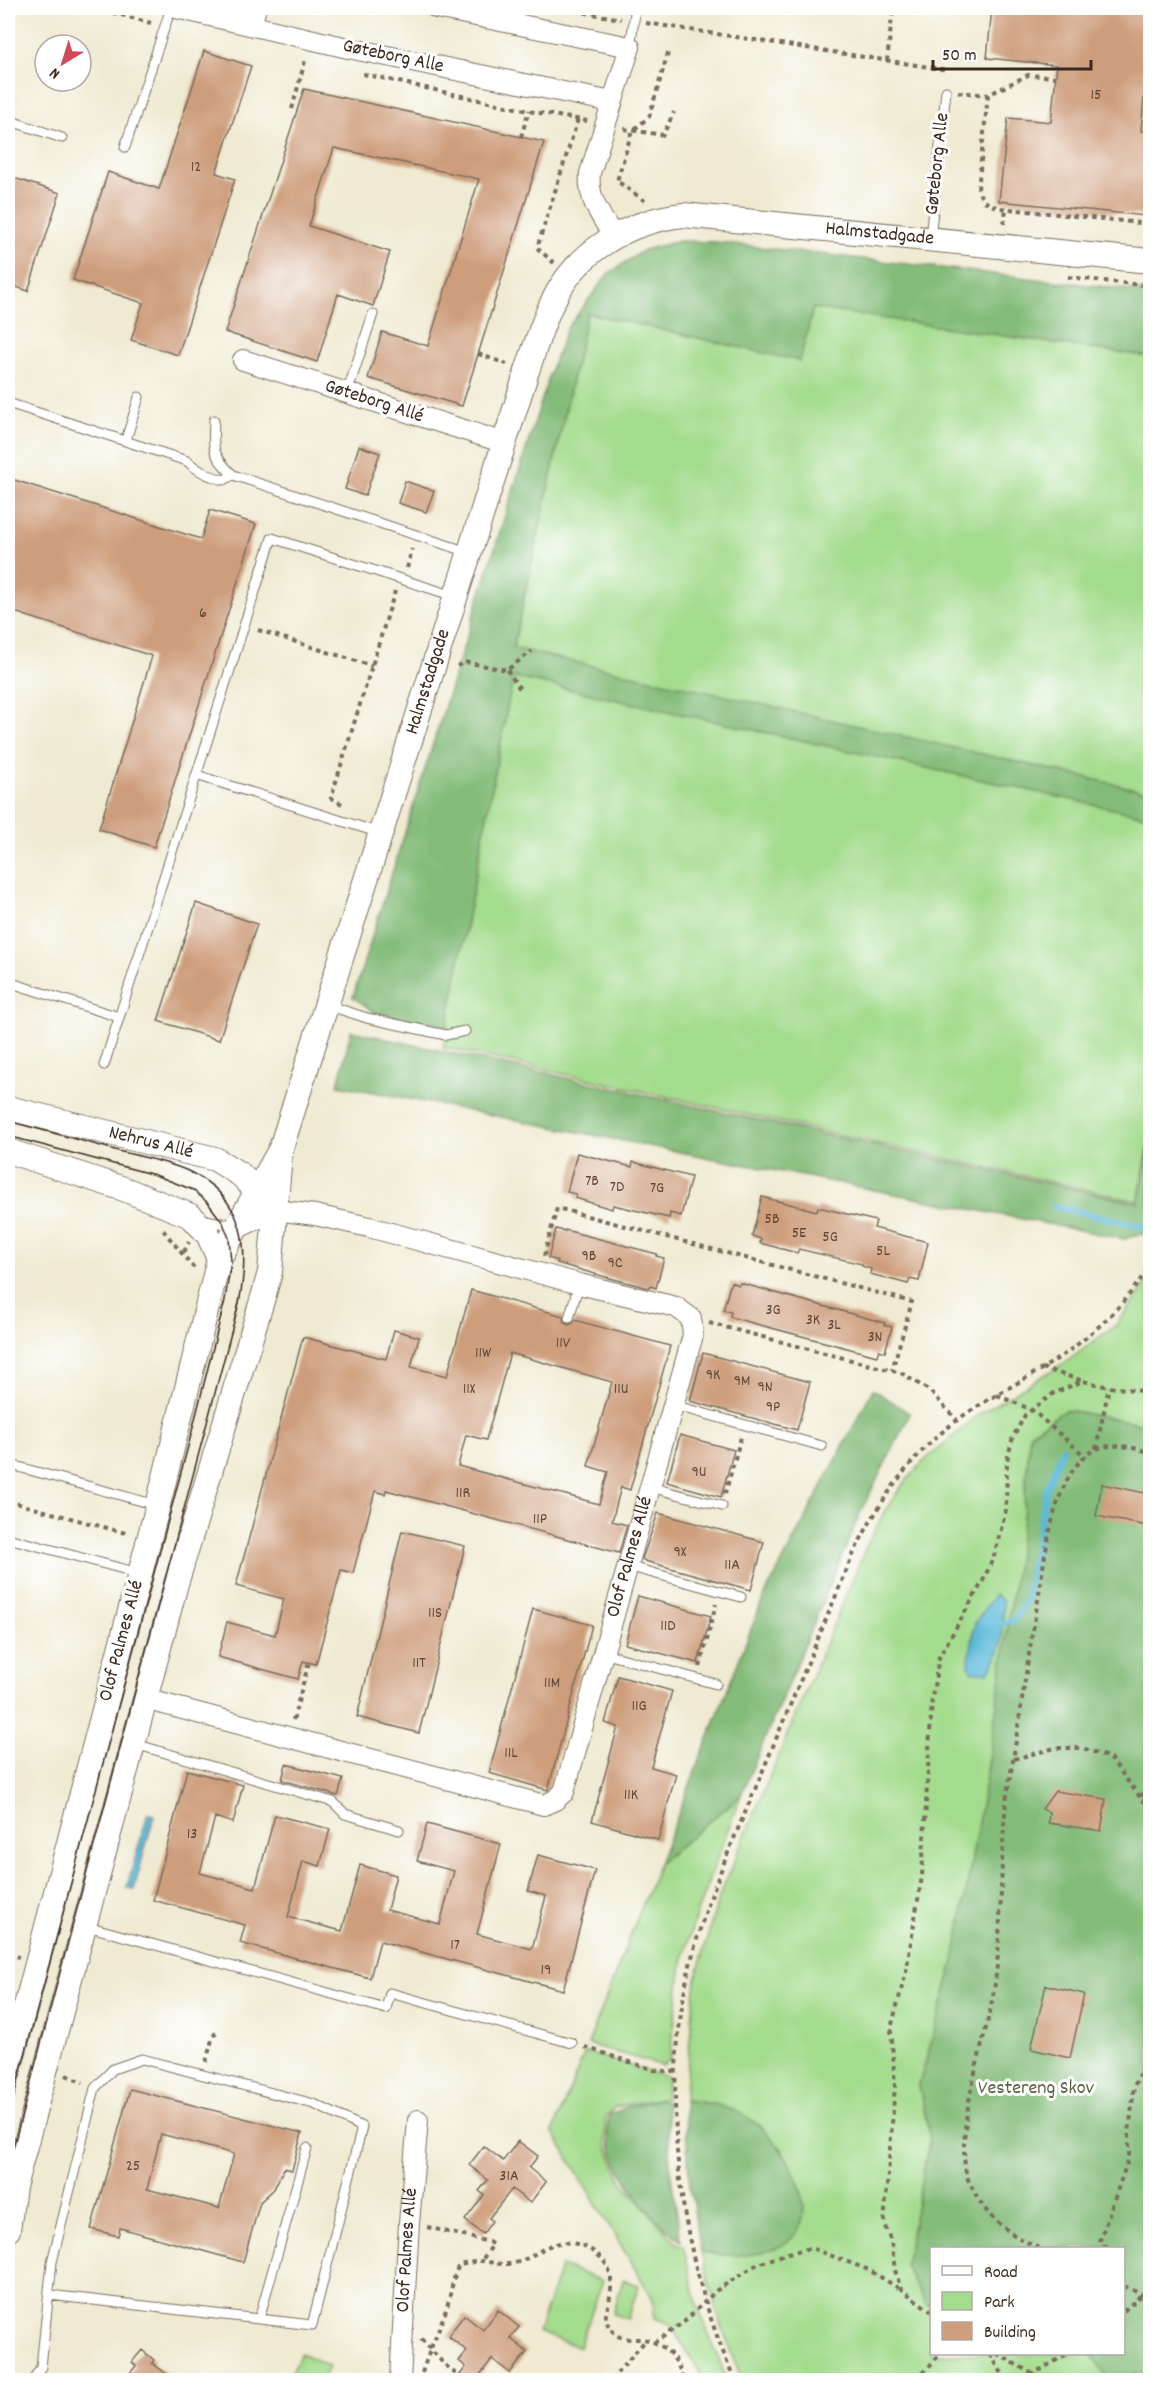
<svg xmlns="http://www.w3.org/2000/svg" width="1158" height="2388" viewBox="0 0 1158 2388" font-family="Dekko,sans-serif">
<rect width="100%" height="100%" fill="#fff"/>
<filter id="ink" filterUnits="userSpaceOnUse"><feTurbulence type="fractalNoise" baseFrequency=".0167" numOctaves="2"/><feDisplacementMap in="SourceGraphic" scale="12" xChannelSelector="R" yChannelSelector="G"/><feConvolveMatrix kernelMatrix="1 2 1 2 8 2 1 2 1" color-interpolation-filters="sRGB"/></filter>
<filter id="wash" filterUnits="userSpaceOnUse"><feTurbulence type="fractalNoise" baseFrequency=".008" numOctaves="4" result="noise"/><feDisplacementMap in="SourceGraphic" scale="24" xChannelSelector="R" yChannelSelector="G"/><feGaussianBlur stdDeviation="1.35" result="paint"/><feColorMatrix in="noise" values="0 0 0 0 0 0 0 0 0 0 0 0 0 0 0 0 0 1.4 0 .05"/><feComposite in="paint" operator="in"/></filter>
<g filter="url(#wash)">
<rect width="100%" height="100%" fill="#efead1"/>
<path fill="#a4dc8e" stroke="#708356" stroke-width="1.5" d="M 813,308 L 1150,357 L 1150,1138 L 1138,1201 L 443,1047 L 513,677 L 513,648 L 587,313 L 800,360 Z
M 1150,1279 L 1150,1425 L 1066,1410 L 1030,1433 L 1023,1518 L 990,1754 L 954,1962 L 919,2085 L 930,2138 L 905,2265 L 926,2304 L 931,2306 L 932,2354 L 1091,2354 L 1107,2378 L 1145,2373 L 1149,2380 L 742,2380 L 718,2316 L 701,2252 C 727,2257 750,2255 776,2249 L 783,2150 C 748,2116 732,2107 684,2100 L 696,1978 L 718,1900 L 866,1547 L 885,1511 L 901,1487 L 923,1462 L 979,1414 L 1066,1362 L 1116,1325 Z
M 741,1795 L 696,1915 L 682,1962 L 670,2059 L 663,2066 L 588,2044 L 659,1863 Z
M 585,2052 L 667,2077 L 666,2097 L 615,2107 L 605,2117 L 606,2144 L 622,2182 L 677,2244 L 683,2245 L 697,2304 L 727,2380 L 704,2380 L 671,2325 L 655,2318 L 652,2297 L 553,2132 Z
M 561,2266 L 603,2281 L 579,2347 L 538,2332 Z
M 623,2280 L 639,2285 L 628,2319 L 613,2314 Z
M 301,2353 L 329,2366 L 323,2380 L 299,2380 L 290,2376 Z"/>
<path fill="#83bc79" stroke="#5f734c" stroke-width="1.5" d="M 679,241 L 715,242 L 1150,292 L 1150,357 L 813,308 L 800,361 L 587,313 L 513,648 L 1150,792 L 1150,817 L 513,677 L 447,1027 L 376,1013 L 353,997 L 553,364 L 567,328 L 608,274 L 644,250 Z
M 351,1031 L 1138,1203 L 1150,1145 L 1150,1232 L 1124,1239 L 338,1085 Z
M 873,1389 L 910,1414 L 862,1509 L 741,1795 L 659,1863 L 763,1599 Z
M 1065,1410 L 1150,1425 L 1150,2380 L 1145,2373 L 1107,2378 L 1091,2354 L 1124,2354 L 1124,2248 L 932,2248 L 931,2306 L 926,2304 L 905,2265 L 930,2138 L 919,2085 L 954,1962 L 990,1754 L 1023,1518 L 1030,1433 Z
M 660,2099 L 667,2101 L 670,2169 L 681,2241 C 649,2216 599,2159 609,2115 L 627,2107 Z
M 684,2100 C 701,2102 721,2104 737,2112 C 760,2122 780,2145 791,2166 C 832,2244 767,2264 701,2252 L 690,2186 Z"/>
<path fill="#5cb9da" stroke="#4c727c" stroke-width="1.5" d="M 995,1594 L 1003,1601 C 1004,1626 1005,1652 988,1672 L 973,1672 L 968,1666 L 975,1623 Z
M 148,1814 L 154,1815 L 134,1889 L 127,1887 Z"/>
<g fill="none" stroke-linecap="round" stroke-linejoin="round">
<path stroke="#5cb9da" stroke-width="6" d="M 1054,1206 L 1150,1228
M 1004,1623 L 1014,1620 L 1026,1601 L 1046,1490 L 1063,1448"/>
</g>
<g id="blocks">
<path fill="#ce9d7c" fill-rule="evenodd" d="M 992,8 L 1150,8 L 1150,75 L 1146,74 L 1141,131 L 1150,132 L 1150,171 L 1146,216 L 999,201 L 1008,118 L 1051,122 L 1057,65 L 987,58 Z
M 204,51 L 251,66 L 216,173 L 235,179 L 178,355 L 131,340 L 143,303 L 73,280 L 108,172 L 159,189 Z
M 304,89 L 544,142 L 462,406 L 368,378 L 382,332 L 428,346 L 479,179 L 334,148 L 309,226 L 390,252 L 373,306 L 338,294 L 317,362 L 225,332 Z
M 8,176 L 60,193 L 28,291 L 8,284 Z
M 359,446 L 380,453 L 365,496 L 345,489 Z
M 8,478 L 201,539 L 210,510 L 256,524 L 154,847 L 99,829 L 152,656 L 8,610 Z
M 405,481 L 434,491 L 426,512 L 398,503 Z
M 196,903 L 257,924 L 219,1040 L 158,1021 Z
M 577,1153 L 632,1167 L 633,1162 L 691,1177 L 681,1216 L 670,1213 L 669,1218 L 613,1205 L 612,1209 L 575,1198 L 576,1194 L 567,1192 Z
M 762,1197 L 817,1211 L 818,1207 L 876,1221 L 874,1228 L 928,1242 L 919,1281 L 910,1279 L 908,1284 L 870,1274 L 871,1269 L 862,1266 L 862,1264 L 799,1249 L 797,1253 L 760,1243 L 761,1239 L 752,1236 Z
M 556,1229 L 565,1231 L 565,1230 L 657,1254 L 656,1256 L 664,1258 L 656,1288 L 650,1286 L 649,1288 L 602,1276 L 557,1263 L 558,1261 L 548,1258 Z
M 731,1282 L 739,1285 L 740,1283 L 885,1323 L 884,1325 L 892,1327 L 885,1352 L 879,1350 L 877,1356 L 730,1317 L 731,1312 L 723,1310 Z
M 471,1290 L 563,1316 L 564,1322 L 568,1325 L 573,1323 L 575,1320 L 670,1346 L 630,1490 L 621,1487 L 612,1521 L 627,1525 L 619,1553 L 386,1490 L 385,1494 L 375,1491 L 353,1573 L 341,1570 L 316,1664 L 303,1661 L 298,1679 L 218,1657 L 227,1622 L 275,1635 L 284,1599 L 236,1586 L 303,1337 L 386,1359 L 394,1330 L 419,1337 L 411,1367 L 447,1376 ZM 510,1353 L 612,1382 L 588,1466 L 608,1472 L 599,1504 L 458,1466 L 466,1435 L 486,1440 Z
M 703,1353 L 810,1382 L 797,1430 L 690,1401 Z
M 680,1435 L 734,1450 L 721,1497 L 667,1482 Z
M 1102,1484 L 1150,1494 L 1148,1526 L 1096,1516 Z
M 658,1513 L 764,1542 L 751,1590 L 645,1561 L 642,1559 Z
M 402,1531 L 465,1546 L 419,1733 L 357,1717 Z
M 638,1596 L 711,1616 L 698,1663 L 625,1644 Z
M 533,1609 L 592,1625 L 548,1790 L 489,1773 Z
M 618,1676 L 672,1691 L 651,1767 L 676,1774 L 658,1840 L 592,1821 L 618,1727 L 605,1723 Z
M 286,1764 L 343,1779 L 338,1796 L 282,1780 Z
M 187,1770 L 243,1785 L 233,1823 L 215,1817 L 200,1873 L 255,1888 L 275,1815 L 330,1829 L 320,1866 L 303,1861 L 288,1917 L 342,1931 L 360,1865 L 396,1875 L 387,1910 L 440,1924 L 454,1871 L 417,1861 L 427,1824 L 501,1844 L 477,1934 L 532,1949 L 546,1896 L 528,1891 L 538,1855 L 595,1870 L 563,1990 L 380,1941 L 370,1978 L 240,1943 L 245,1925 L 153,1900 Z
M 1055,1791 L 1106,1799 L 1101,1831 L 1048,1823 L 1049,1812 L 1042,1809 Z
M 1046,1985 L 1084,1994 L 1070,2058 L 1031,2049 Z
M 130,2089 L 302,2133 L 292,2170 L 284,2168 L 274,2189 L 260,2202 L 243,2262 L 120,2228 L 118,2236 L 91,2229 ZM 161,2134 L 234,2154 L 219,2208 L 147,2189 Z
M 518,2141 L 538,2156 L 529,2168 L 546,2182 L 530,2203 L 512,2189 L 489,2218 L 492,2221 L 483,2234 L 465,2220 L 484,2195 L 479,2191 L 488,2180 L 469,2165 L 484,2146 L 503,2161 Z
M 498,2310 L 519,2327 L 510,2338 L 527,2352 L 510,2373 L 492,2359 L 476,2380 L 456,2380 L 466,2367 L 459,2361 L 467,2351 L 448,2336 L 464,2315 L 483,2330 Z
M 142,2350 L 154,2360 L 152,2363 L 175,2380 L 124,2380 L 136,2366 L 132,2362 Z"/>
</g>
</g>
<g filter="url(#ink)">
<use href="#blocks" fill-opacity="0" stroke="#7a6d5d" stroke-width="1.5"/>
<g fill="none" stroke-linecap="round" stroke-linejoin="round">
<g stroke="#7a6d5d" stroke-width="11">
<path id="service" d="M 630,47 L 635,13
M 8,120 L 62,138
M 125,147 L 171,8
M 930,238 L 946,91
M 347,393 L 373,314
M 8,403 L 187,461 C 199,472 209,476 224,480 L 233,475
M 214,420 C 213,449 211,454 233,475 L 468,552
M 126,440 L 139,397
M 196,775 L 380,833
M 8,982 L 119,1017
M 327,1005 L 367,1018 L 446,1035 L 465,1031
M 104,1065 L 272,538 L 454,596
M 202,1219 L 235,1226
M 569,1318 L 579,1284
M 673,1405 L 822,1446
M 8,1464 L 156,1505
M 650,1487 L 722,1506
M 8,1538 L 138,1573
M 627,1566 L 741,1597
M 603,1653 L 716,1684
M 135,1744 L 333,1802 L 345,1814 L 399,1830
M 87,1926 L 386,2009 L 390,1993 L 572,2043
M 49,2295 L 259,2319 L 307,2148
M 33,2380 L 41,2367 L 52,2262 L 95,2088 L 113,2069 L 142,2059 L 314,2104 L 362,2127 L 312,2325 L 259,2319"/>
</g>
<g stroke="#7a6d5d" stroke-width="22">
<g id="minor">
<path d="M 176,8 L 348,48 L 612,102"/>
<path d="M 436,8 L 630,47 L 590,173 C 587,198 601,216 614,237"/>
<path d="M 251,25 L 256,8"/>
<path d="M 243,360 L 505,443"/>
<path id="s1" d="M 145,1699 L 544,1805 L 555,1800 L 564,1792 L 693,1335 L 691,1318 L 676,1307 L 579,1284 L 369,1227 L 315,1215 L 276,1210 L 240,1227 L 236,1226"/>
<path id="s2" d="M 400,2380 L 409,2223 L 418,2120"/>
</g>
</g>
<g stroke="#7a6d5d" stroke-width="26">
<g id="tertiary">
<path id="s3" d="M 8,1108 L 215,1159 L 241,1175 L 265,1201"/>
<path d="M 8,1151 L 124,1189 L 191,1216 L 208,1234 L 219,1259 L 158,1505 L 8,2074"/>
<path id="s4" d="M 219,1259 L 281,1148 L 527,371 C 535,348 542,323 553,301 C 578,250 629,221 683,215 L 1150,261"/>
<path d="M 8,2230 L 14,2187 L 176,1584 L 264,1294 L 270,1272 L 280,1154"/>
</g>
</g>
<path stroke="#7a6d5d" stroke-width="4" stroke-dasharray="4.5 4.5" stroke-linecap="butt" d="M 95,8 L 151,23
M 558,8 L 621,19
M 646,23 L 948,70
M 887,61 L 893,8
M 363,74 L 529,111 L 587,121
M 958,92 L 988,95 L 1028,75 L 1056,77
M 988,95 L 978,189 C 981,201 989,205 1000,208 L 1149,224
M 292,109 L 306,57
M 624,129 L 663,135 L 674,112
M 521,137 L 529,110
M 645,201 L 617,181 L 632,131 L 649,117 L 668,53
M 1004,224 L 1006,209
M 1148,240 L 1150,214
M 554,263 L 537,248 L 578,119
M 1068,277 L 1141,285
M 478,354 L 507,364
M 407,568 L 412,549
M 258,630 L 372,666
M 457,666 L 465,662 L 507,670 L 532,651
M 507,670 L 522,692
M 342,804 L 331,798 L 395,591
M 163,1230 L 194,1268
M 184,1252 L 189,1242
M 544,1256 L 557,1208 L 912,1302 L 892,1370
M 709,1323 L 901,1373 L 930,1391 L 957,1420
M 1042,1368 L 1083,1381
M 997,1395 L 1032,1410 L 1086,1457
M 1096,1449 L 1109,1387
M 725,1494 L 741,1437
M 8,1501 L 129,1534
M 700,1667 L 716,1604
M 293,1720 L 309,1662
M 1014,1759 L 1055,1748 L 1083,1748 L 1110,1758 L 1140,1797
M 1150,1786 L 1140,1797 L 1150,1808
M 8,1954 L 19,1957
M 585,2047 L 654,2070 L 676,2072
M 206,2062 L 213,2036 L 219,2030
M 66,2075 L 83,2083
M 427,2227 L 489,2242 L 493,2245 L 481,2261
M 1039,2248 C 1010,2235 987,2219 973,2189 C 970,2184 967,2178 966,2173 C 956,2116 987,2041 995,1983 C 1002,1928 1000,1870 1005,1814 C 1006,1796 1010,1778 1013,1760 C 1021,1708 1028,1657 1037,1606 C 1044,1564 1050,1500 1076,1466 C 1097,1438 1122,1445 1150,1452
M 1107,2248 L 1100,2240 L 1129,2157 L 1129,2133 L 1134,2086 L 1150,2055
M 1124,2286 L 1150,2298
M 1124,2311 L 1142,2294
M 932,2312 L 901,2289 L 895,2270 L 891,2241 L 884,2224 L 895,2086 L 891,2028 L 906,1972 L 922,1876 L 932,1698 L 939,1657 L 983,1581 L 994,1556 L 1006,1510 L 1007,1460 L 1013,1437 L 1025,1415 L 1054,1393 L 1083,1381 L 1109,1387 L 1150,1392
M 421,2339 C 436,2354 446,2370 466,2380
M 654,2343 L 684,2322 L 717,2290 L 756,2265 L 788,2253 L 811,2248 L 869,2270 L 900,2289
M 990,2354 L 1006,2380
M 997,2354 L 1044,2380
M 422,2373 C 428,2353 437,2335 444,2315 C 451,2299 451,2281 459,2265 C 467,2264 475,2261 482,2261 C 493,2262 502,2266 514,2263 C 529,2260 541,2248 555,2244 C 578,2237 609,2255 611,2279 C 612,2293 608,2306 605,2319 C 609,2326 612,2333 620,2337 C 628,2340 639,2338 648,2340 C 667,2346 680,2361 682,2380
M 8,2377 L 10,2289 L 15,2251
M 611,2380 L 645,2341
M 735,2380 C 680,2258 661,2115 686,1983 C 700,1914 729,1850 756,1787 C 788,1710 820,1634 852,1557 C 878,1503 910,1454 960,1418 C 994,1394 1032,1377 1066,1353 C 1099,1329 1129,1300 1150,1265
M 917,2380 L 940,2354
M 1023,2380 L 1067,2354"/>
<use href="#service" stroke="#fff" stroke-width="9"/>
<use href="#minor" stroke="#fff" stroke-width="20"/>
<use href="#tertiary" stroke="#fff" stroke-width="24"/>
<path stroke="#3b2a1e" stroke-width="1.5" d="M 8,1121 C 46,1131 84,1141 122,1152 C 144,1157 168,1162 188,1171 C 246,1198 250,1248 239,1303 L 8,2167
M 8,1136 L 155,1175 L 193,1190 L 208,1203 L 223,1223 L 229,1238 L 231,1262 L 225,1300 L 191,1435 L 8,2118"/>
</g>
</g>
<g text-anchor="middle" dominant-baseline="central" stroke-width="6" stroke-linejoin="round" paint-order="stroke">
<g font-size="16" fill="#604736">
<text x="1096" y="95">15</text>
<text x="196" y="167">12</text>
<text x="203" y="613">6</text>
<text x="592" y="1181">7B</text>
<text x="617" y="1187">7D</text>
<text x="657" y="1188">7G</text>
<text x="772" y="1219">5B</text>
<text x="799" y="1233">5E</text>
<text x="830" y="1237">5G</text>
<text x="883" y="1251">5L</text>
<text x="589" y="1256">9B</text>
<text x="615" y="1263">9C</text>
<text x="773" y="1310">3G</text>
<text x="813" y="1320">3K</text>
<text x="834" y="1325">3L</text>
<text x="875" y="1337">3N</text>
<text x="563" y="1343">11V</text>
<text x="483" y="1353">11W</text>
<text x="713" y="1375">9K</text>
<text x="742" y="1381">9M</text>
<text x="765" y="1387">9N</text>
<text x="469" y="1389">11X</text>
<text x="621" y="1389">11U</text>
<text x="773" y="1407">9P</text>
<text x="699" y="1472">9U</text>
<text x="463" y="1493">11R</text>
<text x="540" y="1519">11P</text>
<text x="680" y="1552">9X</text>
<text x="732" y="1565">11A</text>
<text x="435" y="1613">11S</text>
<text x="668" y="1626">11D</text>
<text x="419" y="1663">11T</text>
<text x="552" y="1683">11M</text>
<text x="639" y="1706">11G</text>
<text x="511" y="1753">11L</text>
<text x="631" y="1795">11K</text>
<text x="192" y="1834">13</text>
<text x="455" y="1945">17</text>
<text x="546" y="1970">19</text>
<text x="133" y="2166">25</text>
<text x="509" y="2176">31A</text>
</g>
<g font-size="20" fill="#3b2a1e" stroke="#fff">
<text transform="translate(393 57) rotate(12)">Gøteborg Alle</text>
<text transform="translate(938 164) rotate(-84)">Gøteborg Alle</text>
<text stroke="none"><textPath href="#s4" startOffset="1377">Halmstadgade</textPath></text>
<text transform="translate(374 402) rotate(18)">Gøteborg Allé</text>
<text stroke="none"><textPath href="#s4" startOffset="616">Halmstadgade</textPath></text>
<text stroke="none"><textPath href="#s3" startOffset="147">Nehrus Allé</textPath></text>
<text stroke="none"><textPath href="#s1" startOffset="681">Olof Palmes Allé</textPath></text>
<text transform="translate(122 1641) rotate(-75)">Olof Palmes Allé</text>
<text stroke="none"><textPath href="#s2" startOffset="130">Olof Palmes Allé</textPath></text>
</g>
<g font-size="20" fill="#5a5f40" stroke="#fff">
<text x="1036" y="2089">Vestereng Skov</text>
</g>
</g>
<rect width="1158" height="2388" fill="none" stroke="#fff" stroke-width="30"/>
<rect x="930" y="2247" width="195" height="108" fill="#ffffff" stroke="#b1aaa5" stroke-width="1.5"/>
<rect x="942" y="2266" width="30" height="9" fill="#ffffff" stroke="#b1aaa5" stroke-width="1.5"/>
<text x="984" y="2277" font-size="18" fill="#3b2a1e">Road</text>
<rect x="942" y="2292" width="30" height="18" fill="#a4dc8e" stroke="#b1aaa5" stroke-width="1.5"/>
<text x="984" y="2307" font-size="18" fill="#3b2a1e">Park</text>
<rect x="942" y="2322" width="30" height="18" fill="#ce9d7c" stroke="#b1aaa5" stroke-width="1.5"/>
<text x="984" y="2337" font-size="18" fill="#3b2a1e">Building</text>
<g transform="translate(63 63) rotate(218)"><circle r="28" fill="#ffffff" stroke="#b1aaa5" stroke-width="1.5"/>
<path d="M0-4.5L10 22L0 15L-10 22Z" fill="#d1495b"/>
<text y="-9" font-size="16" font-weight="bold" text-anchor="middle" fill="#3b2a1e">N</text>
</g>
<path d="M933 60v9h158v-9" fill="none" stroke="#3b2a1e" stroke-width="3"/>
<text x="942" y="60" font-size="18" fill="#3b2a1e" stroke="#ffffff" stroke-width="4.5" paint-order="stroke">50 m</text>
</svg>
